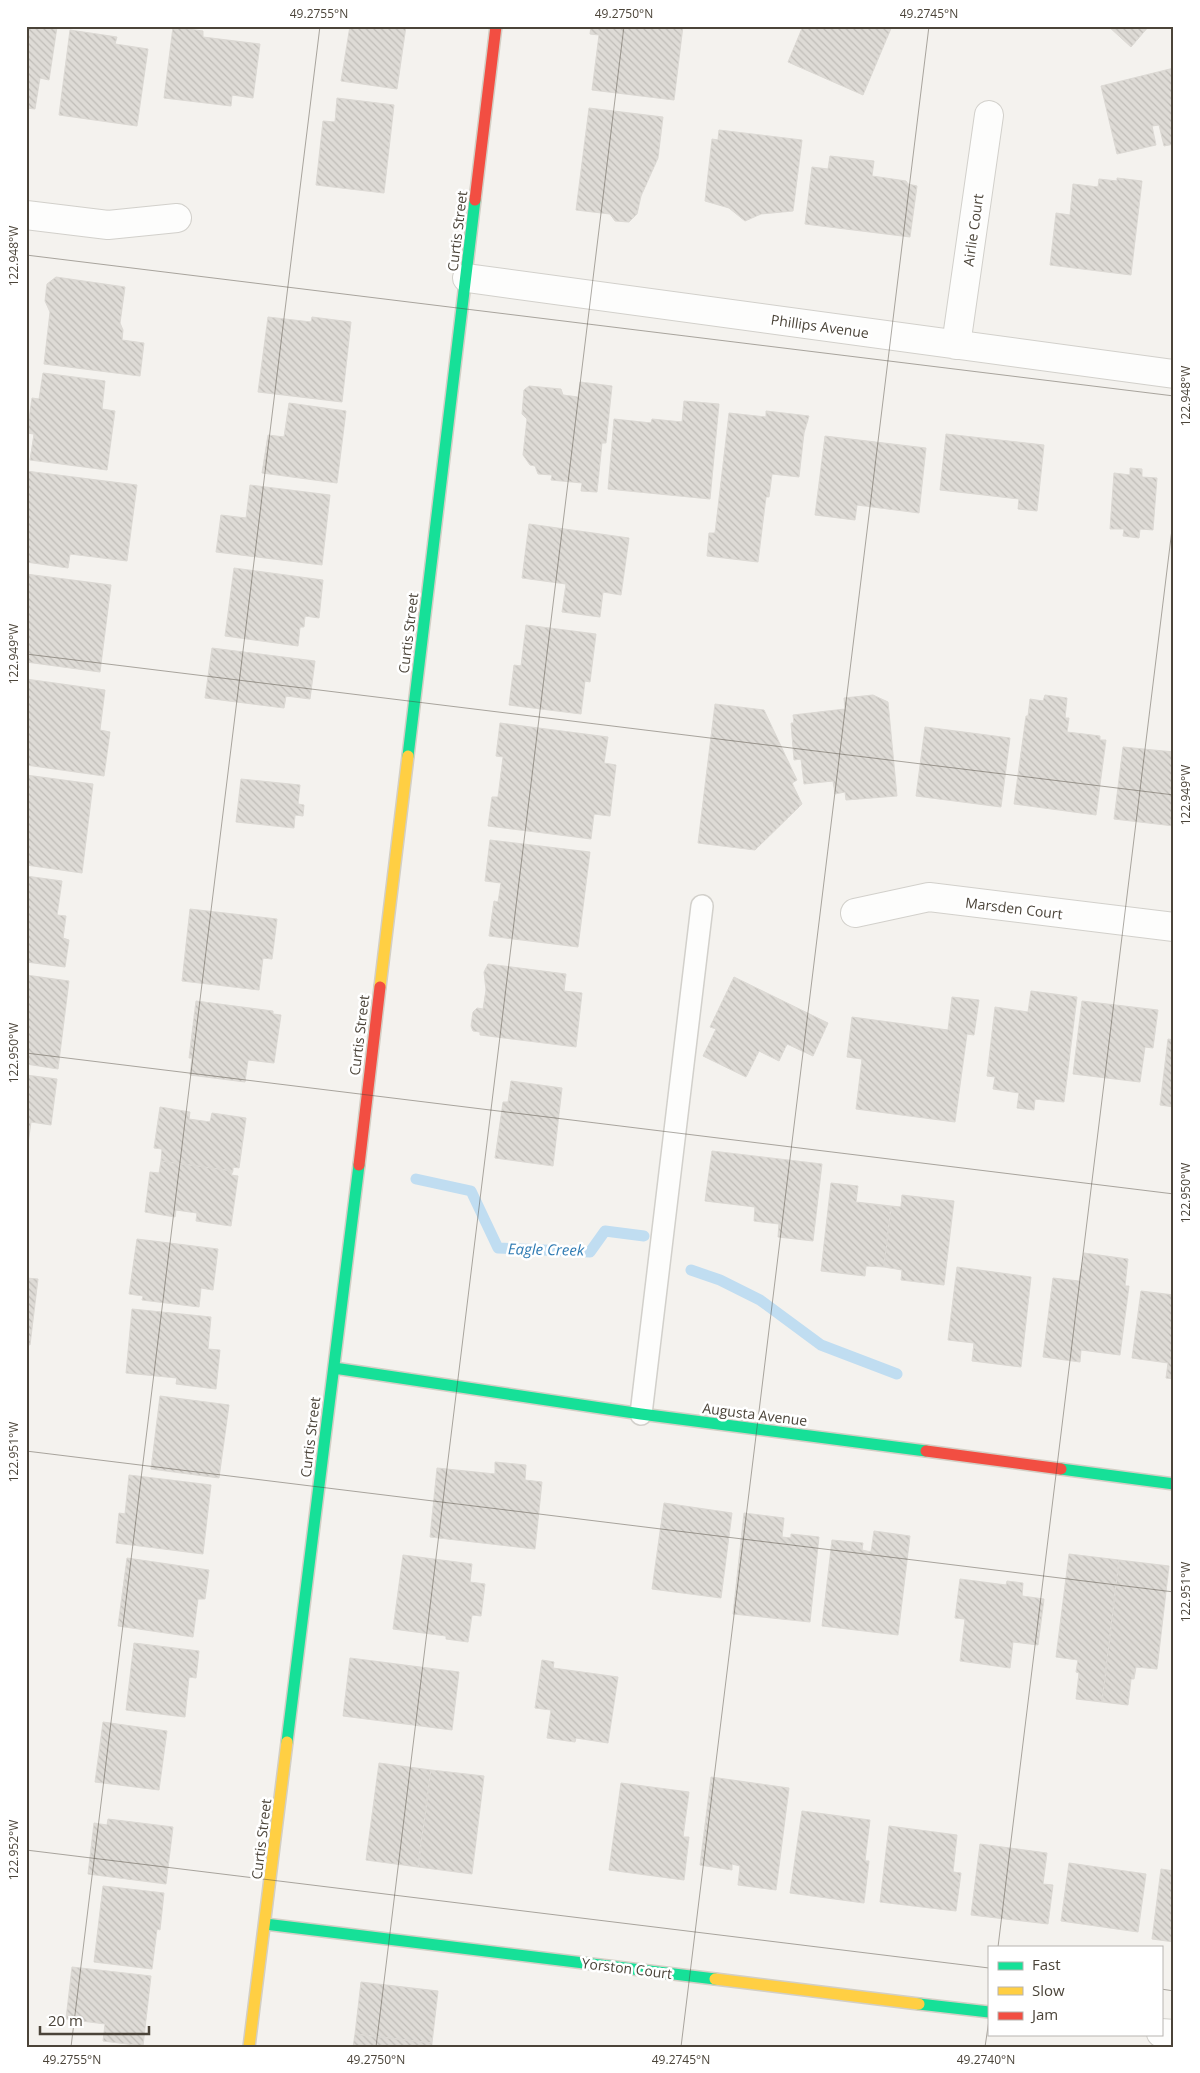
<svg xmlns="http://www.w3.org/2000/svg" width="1200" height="2073" viewBox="0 0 1200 2073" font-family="'Open Sans',sans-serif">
<defs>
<pattern id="building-back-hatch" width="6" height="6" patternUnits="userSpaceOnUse" patternTransform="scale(1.25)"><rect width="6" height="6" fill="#dedbd6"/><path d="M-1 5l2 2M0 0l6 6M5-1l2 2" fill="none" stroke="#c0bdb8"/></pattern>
</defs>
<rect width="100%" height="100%" fill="#f4f2ee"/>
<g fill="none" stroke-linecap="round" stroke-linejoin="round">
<path stroke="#c0ddf1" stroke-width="11" d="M 416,1179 L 471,1191 L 498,1248 L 590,1252 L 605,1231 L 644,1236
M 691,1270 L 720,1280 L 760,1300 L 821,1345 L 897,1374"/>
</g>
<path fill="url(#building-back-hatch)" stroke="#dcd9d4" d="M 28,26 L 57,27 L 49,80 L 40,78 L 35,109 L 26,108 Z
M 350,26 L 406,26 L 397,89 L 341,81 Z
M 591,26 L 683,26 L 674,100 L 592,90 L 599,35 L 590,34 Z
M 803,26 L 892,26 L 863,95 L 788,62 Z
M 1108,26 L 1149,26 L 1131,47 Z
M 173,27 L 203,31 L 203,37 L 260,44 L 253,98 L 232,95 L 231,106 L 164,98 Z
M 70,30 L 117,37 L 115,44 L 148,49 L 137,126 L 59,115 Z
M 1174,68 L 1174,144 L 1164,146 L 1159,125 L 1152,126 L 1156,145 L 1117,154 L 1101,86 Z
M 337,98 L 394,105 L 384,193 L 316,185 L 323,121 L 335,122 Z
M 589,108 L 663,117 L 658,158 L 641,196 L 637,214 L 629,222 L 615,221 L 610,214 L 576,210 Z
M 719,130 L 802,140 L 793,211 L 761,214 L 745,221 L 729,208 L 705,201 L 712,139 L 718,140 Z
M 830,156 L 874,161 L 872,176 L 906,181 L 908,184 L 917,186 L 910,237 L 805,224 L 812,167 L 828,169 Z
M 1117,178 L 1142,181 L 1131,275 L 1050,265 L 1056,213 L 1070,215 L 1073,184 L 1098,187 L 1099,179 L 1117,181 Z
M 56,277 L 125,287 L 120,323 L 123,330 L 122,340 L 144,343 L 140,376 L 44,364 L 50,312 L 45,301 L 47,284 Z
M 268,317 L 311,322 L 312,317 L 351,322 L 342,402 L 258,392 Z
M 43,373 L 105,381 L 102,409 L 115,411 L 107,470 L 30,460 L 34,434 L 27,433 L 32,398 L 39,399 Z
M 580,382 L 612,386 L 606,443 L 602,443 L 597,492 L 581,491 L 582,483 L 551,480 L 552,475 L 538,474 L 535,466 L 530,465 L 523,455 L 527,419 L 522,414 L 524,390 L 529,386 L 561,389 L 563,395 L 578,397 Z
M 684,401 L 719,404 L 710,499 L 608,489 L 614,419 L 651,423 L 652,419 L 682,422 Z
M 289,403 L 346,411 L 337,483 L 262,473 L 268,435 L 284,437 Z
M 766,411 L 809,416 L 804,433 L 799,477 L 772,474 L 769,497 L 766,497 L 758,562 L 707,556 L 709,533 L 715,533 L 729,413 L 766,417 Z
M 946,434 L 1044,445 L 1037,511 L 1018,509 L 1019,499 L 940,490 Z
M 825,436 L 926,448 L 919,513 L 857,505 L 855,520 L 815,515 Z
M 1130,468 L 1142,469 L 1142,477 L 1157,478 L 1153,530 L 1140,529 L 1139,538 L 1123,536 L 1124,529 L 1110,529 L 1114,473 L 1130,475 Z
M 26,471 L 137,485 L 127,561 L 70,554 L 68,568 L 26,562 Z
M 250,485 L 330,495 L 322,565 L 216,552 L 221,515 L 246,518 Z
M 529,524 L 629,538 L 621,595 L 603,592 L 600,617 L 562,612 L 566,584 L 522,578 Z
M 234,568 L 323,580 L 319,618 L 305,616 L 304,627 L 300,627 L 298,646 L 225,636 Z
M 26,574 L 111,585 L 100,672 L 26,662 Z
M 526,625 L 596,634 L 590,682 L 585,681 L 581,714 L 509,705 L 514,665 L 521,666 Z
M 212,648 L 315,661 L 310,699 L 286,696 L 284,708 L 205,698 Z
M 26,679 L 105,690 L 100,730 L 110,732 L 104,776 L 26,765 Z
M 873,695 L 888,702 L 897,796 L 846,800 L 845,792 L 835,794 L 833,781 L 804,784 L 801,759 L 794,760 L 791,723 L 794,723 L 793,715 L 845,709 L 844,698 Z
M 1045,695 L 1067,698 L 1065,718 L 1069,718 L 1067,732 L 1100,736 L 1100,740 L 1106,740 L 1096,815 L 1014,804 L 1026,716 L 1028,716 L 1030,699 L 1043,701 Z
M 715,704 L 764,710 L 797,780 L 792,783 L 802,804 L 755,850 L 698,843 Z
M 500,723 L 608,737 L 604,763 L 616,765 L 610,816 L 594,814 L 591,839 L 488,826 L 492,797 L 498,797 L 503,757 L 496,756 Z
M 925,727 L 1010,738 L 1001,807 L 916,796 Z
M 1123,747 L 1174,752 L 1174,826 L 1114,819 Z
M 26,775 L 93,784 L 82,873 L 26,865 Z
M 241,779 L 300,785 L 298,804 L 304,805 L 303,816 L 295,815 L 294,828 L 236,822 Z
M 490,840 L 590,852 L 578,947 L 489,936 L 494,901 L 498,902 L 501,883 L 485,881 Z
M 26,876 L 62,881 L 57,915 L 66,916 L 63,938 L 69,940 L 65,967 L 26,962 Z
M 190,909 L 277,919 L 272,959 L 263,958 L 259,990 L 182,981 Z
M 488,964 L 566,974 L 564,991 L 582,993 L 576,1047 L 480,1035 L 480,1032 L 473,1031 L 471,1026 L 473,1012 L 477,1008 L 483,1009 L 486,990 L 484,972 Z
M 26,975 L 69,981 L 58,1069 L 26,1064 Z
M 734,977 L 828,1023 L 813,1056 L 787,1044 L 779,1061 L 759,1051 L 746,1077 L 703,1056 L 716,1029 L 710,1027 Z
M 1031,991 L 1077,997 L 1064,1102 L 1035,1099 L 1034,1110 L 1017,1108 L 1019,1093 L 993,1089 L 995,1077 L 987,1076 L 995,1007 L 1028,1012 Z
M 952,997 L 979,1000 L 974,1035 L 967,1034 L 955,1122 L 856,1109 L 862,1059 L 847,1057 L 852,1017 L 948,1030 Z
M 196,1001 L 273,1011 L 273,1014 L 281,1015 L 274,1063 L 248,1060 L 245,1082 L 190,1075 L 192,1058 L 189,1058 Z
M 1082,1001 L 1158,1010 L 1153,1048 L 1145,1047 L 1140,1082 L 1073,1074 Z
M 1168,1039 L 1174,1040 L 1174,1107 L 1160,1105 Z
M 26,1075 L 57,1079 L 51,1125 L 31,1122 L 26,1159 Z
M 511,1081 L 562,1088 L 553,1166 L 495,1158 L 503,1102 L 508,1102 Z
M 160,1107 L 190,1112 L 189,1119 L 210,1122 L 212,1113 L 246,1118 L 239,1168 L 233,1167 L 233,1171 L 161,1161 L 162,1149 L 154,1148 Z
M 712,1151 L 822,1164 L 813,1241 L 778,1237 L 779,1224 L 754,1221 L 755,1207 L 705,1201 Z
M 161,1161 L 233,1171 L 231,1175 L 238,1176 L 231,1226 L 196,1221 L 197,1213 L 176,1210 L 175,1217 L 145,1212 L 150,1172 L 159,1173 Z
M 831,1183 L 858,1186 L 856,1202 L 891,1206 L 884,1267 L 866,1266 L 865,1276 L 821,1271 Z
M 902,1195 L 954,1201 L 944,1285 L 901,1280 L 902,1270 L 884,1267 L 891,1206 L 901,1207 Z
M 137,1239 L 218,1249 L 213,1290 L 201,1288 L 199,1307 L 142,1300 L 143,1296 L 129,1294 Z
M 1084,1253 L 1128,1259 L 1125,1286 L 1129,1286 L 1120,1355 L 1081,1350 L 1080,1362 L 1043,1357 L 1053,1278 L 1079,1281 Z
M 957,1267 L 1031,1277 L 1021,1367 L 972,1361 L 974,1343 L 948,1340 Z
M 26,1278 L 38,1279 L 30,1345 L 26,1344 Z
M 1141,1291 L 1174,1295 L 1174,1379 L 1166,1378 L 1168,1363 L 1132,1358 Z
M 132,1309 L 211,1317 L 208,1349 L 220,1350 L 216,1389 L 176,1384 L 177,1378 L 126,1373 Z
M 160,1396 L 229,1405 L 219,1478 L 151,1469 Z
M 495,1462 L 526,1465 L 525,1480 L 542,1482 L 535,1549 L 430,1537 L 437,1468 L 495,1474 Z
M 129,1475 L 211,1485 L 203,1554 L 116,1543 L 119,1513 L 125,1514 Z
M 664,1503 L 732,1513 L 721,1598 L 652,1589 Z
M 744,1513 L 784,1518 L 782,1537 L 791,1538 L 791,1534 L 819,1537 L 810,1622 L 733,1614 Z
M 874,1531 L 910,1536 L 898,1635 L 822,1626 L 832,1540 L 863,1543 L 862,1550 L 871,1552 Z
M 1069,1554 L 1119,1560 L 1102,1702 L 1076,1699 L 1079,1673 L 1076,1672 L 1078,1660 L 1056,1657 Z
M 403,1555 L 472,1564 L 470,1582 L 485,1584 L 481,1616 L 472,1615 L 468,1642 L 446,1639 L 446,1636 L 393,1629 Z
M 127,1558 L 209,1570 L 205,1599 L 198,1599 L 193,1637 L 118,1626 Z
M 1119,1560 L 1169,1566 L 1157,1669 L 1136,1667 L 1134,1679 L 1131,1679 L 1128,1705 L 1102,1702 Z
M 960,1579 L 1006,1585 L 1007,1581 L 1023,1583 L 1022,1596 L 1044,1599 L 1038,1645 L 1013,1642 L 1010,1668 L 960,1661 L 965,1619 L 955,1618 Z
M 134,1643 L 199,1651 L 196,1678 L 189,1677 L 185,1717 L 126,1710 Z
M 350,1658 L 459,1672 L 452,1730 L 343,1716 Z
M 542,1660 L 554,1662 L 553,1668 L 618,1677 L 608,1743 L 576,1738 L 575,1742 L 547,1738 L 551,1710 L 535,1708 Z
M 103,1722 L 167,1731 L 159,1790 L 95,1782 Z
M 379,1763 L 431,1770 L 418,1867 L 366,1860 Z
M 431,1770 L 484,1776 L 472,1874 L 418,1867 Z
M 711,1777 L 789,1788 L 776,1890 L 738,1885 L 740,1866 L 732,1864 L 732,1870 L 700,1865 Z
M 621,1783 L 689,1792 L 683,1837 L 689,1837 L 684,1880 L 609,1870 Z
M 802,1811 L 870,1820 L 865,1861 L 869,1861 L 864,1903 L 790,1893 Z
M 108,1819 L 173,1827 L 166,1884 L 88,1874 L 94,1823 L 107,1825 Z
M 889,1826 L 957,1835 L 953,1872 L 961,1873 L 956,1911 L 880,1902 Z
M 980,1844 L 1047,1853 L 1043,1884 L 1053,1885 L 1048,1924 L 971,1915 Z
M 1069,1863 L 1146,1874 L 1138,1932 L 1061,1921 Z
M 1161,1869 L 1174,1871 L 1174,1942 L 1152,1939 Z
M 103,1886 L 164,1893 L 160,1930 L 157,1929 L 152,1969 L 94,1962 Z
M 72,1967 L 151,1976 L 143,2046 L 103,2041 L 105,2024 L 66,2019 Z
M 361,1982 L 438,1991 L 432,2043 L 355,2034 Z
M 355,2034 L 432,2043 L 432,2047 L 353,2047 Z"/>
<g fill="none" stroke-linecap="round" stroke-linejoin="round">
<g stroke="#d2d0cb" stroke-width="24">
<path id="lane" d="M 641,1414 L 702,906"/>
</g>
<g stroke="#d2d0cb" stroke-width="30">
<path id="street" d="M 26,215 L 108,225 L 177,218
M 467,278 L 1174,374
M 956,345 L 989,115
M 855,913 L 929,897 L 1174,927
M 1161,2033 L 1174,2034"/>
</g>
<g stroke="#d3cfc5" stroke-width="14">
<path id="fast" d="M 408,756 L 475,200
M 334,1368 L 641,1414 L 926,1451
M 1061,1469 L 1174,1484
M 287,1742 L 359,1165
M 265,1924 L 715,1979
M 919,2004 L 989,2012"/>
</g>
<g stroke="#d3cfc5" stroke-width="14">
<path id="slow" d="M 380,987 L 408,756
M 715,1979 L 919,2004
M 249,2047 L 287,1742"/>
</g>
<g stroke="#d3cfc5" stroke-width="14">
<path id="jam" d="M 475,200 L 496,26
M 359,1165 L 380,987
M 926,1451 L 1061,1469"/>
</g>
<use href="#lane" stroke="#fdfdfc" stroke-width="21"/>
<use href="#street" stroke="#fdfdfc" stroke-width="28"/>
<use href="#fast" stroke="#16e098" stroke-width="11"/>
<use href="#slow" stroke="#ffcf43" stroke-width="11"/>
<use href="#jam" stroke="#f24e42" stroke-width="11"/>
</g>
<path fill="none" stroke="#4b4439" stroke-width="1" stroke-opacity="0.45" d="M 26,255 L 1174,396M 26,654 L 1174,795M 26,1053 L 1174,1194M 26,1451 L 1174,1592M 26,1850 L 989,1968M 998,1947 L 1174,513M 1161,1989 L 1174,1991M 71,2047 L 320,26M 376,2047 L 624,26M 681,2047 L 929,26M 985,2047 L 989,2020"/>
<g text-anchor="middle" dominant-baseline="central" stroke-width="5" stroke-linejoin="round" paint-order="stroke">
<g font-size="14" fill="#4b4439" stroke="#fff">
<text transform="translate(973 230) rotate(-82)">Airlie Court</text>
<text transform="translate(457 231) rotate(-83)">Curtis Street</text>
<text transform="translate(820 326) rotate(8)">Phillips Avenue</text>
<text transform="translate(408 633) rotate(-83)">Curtis Street</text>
<text transform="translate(1014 908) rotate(7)">Marsden Court</text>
<text transform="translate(359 1035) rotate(-83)">Curtis Street</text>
<text transform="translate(755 1414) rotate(7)">Augusta Avenue</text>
<text transform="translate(310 1437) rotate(-83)">Curtis Street</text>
<text transform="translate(261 1839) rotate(-83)">Curtis Street</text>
<text transform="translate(627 1968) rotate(7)">Yorston Court</text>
</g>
<g font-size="15" font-style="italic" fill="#2e7ab2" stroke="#fff">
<text transform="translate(546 1249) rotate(1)">Eagle Creek</text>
</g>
</g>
<rect width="1200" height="2073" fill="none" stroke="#ffffff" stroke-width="55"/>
<rect x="988" y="1946" width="175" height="90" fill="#ffffff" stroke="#b7b4b0"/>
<rect x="998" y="1962" width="25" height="8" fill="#16e098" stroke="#b7b4b0"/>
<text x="1032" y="1970" font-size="15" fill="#4b4439">Fast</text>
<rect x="998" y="1987" width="25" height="8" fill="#ffcf43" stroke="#b7b4b0"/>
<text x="1032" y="1996" font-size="15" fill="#4b4439">Slow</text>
<rect x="998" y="2012" width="25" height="8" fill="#f24e42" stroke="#b7b4b0"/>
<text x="1032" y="2020" font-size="15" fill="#4b4439">Jam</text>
<path d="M40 2026v8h109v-8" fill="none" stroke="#4b4439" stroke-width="2.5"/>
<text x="48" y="2026" font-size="15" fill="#4b4439" stroke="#ffffff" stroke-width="4" paint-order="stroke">20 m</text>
<rect x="28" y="28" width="1144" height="2018" fill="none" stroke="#4b4439" stroke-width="2"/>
<g font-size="12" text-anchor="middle" fill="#4b4439">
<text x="319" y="18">49.2755°N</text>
<text x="624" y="18">49.2750°N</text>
<text x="929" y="18">49.2745°N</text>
<text transform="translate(14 256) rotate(-90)" y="4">122.948°W</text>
<text transform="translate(1186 396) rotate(-90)" y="4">122.948°W</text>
<text transform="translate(14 654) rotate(-90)" y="4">122.949°W</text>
<text transform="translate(1186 795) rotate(-90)" y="4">122.949°W</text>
<text transform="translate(14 1053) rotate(-90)" y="4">122.950°W</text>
<text transform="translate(1186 1193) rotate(-90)" y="4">122.950°W</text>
<text transform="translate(14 1452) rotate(-90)" y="4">122.951°W</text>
<text transform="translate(1186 1592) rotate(-90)" y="4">122.951°W</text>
<text transform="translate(14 1850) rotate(-90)" y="4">122.952°W</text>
<text x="72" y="2064">49.2755°N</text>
<text x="376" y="2064">49.2750°N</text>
<text x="681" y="2064">49.2745°N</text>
<text x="986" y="2064">49.2740°N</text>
</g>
</svg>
